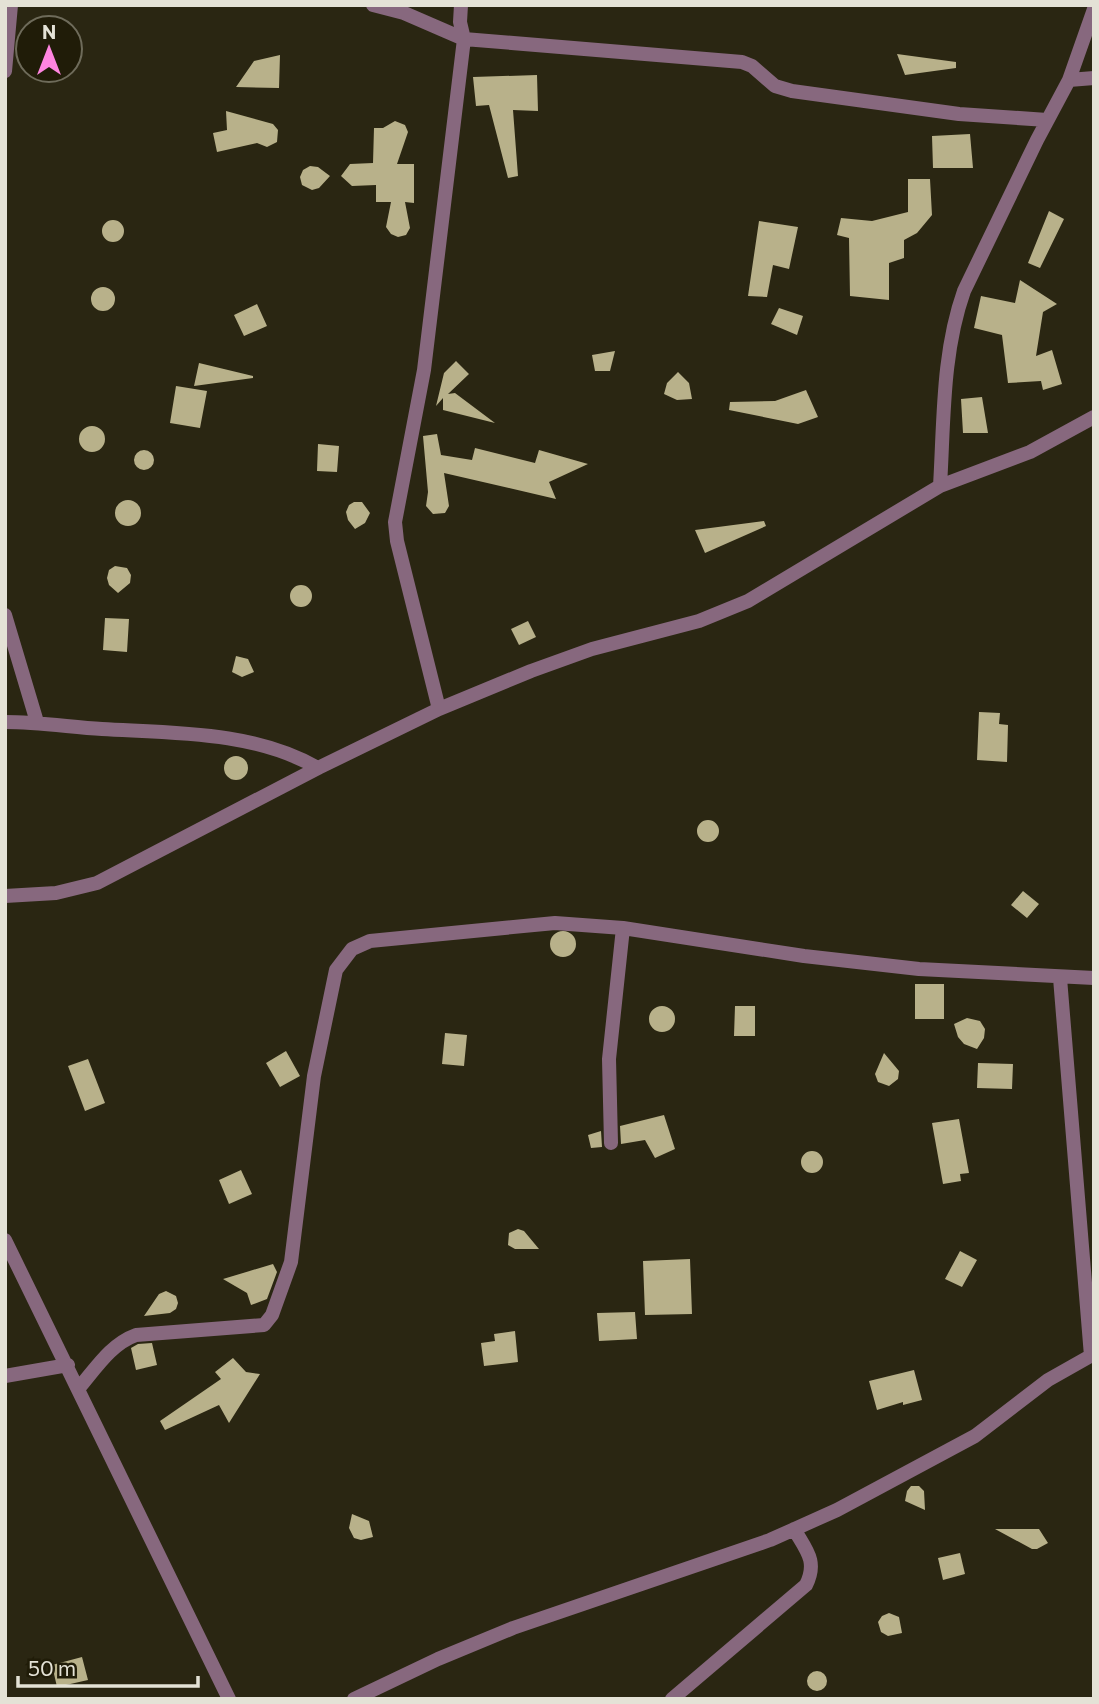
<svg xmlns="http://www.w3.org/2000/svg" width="1099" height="1704" viewBox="0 0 1099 1704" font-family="Commissioner,sans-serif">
<rect width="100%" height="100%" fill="#2a2612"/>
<path fill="#b8b18a" d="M 897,54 L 956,62 L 956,68 L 905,75 Z
M 280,55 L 279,88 L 236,87 L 254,61 Z
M 537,75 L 538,111 L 513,110 L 518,176 L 508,178 L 489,105 L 476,106 L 473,77 Z
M 226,111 L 273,124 L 278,130 L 277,142 L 267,147 L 257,143 L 217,152 L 213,133 L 227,130 Z
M 395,121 L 405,125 L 408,132 L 397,164 L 414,164 L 414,203 L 405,202 L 410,228 L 406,235 L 398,237 L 391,234 L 386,227 L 391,202 L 376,202 L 376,185 L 352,186 L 341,176 L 350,164 L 373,163 L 374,128 L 383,128 Z
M 970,134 L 973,168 L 933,168 L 932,136 Z
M 310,166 L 318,167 L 330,176 L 319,188 L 312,190 L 302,185 L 300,177 L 303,170 Z
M 908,179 L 930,179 L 932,215 L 917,233 L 904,240 L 904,258 L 889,263 L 889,300 L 850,296 L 849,238 L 837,235 L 841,218 L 872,221 L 908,212 Z
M 1049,211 L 1064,219 L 1040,268 L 1028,263 Z
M102 231a11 11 0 1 1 22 0a11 11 0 1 1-22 0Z
M 759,221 L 798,227 L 789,269 L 773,265 L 767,297 L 748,296 Z
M 1020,280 L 1057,304 L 1043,312 L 1036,356 L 1052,350 L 1062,384 L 1043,390 L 1041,381 L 1008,383 L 1002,335 L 974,328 L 981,296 L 1015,303 Z
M91 299a12 12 0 1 1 24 0a12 12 0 1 1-24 0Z
M 257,304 L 267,326 L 244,336 L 234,315 Z
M 779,308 L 803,316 L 797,335 L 771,324 Z
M 615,351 L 610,371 L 595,371 L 592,355 Z
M 456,361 L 469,374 L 448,394 L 455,393 L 495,423 L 443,410 L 443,398 L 436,406 L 444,373 Z
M 199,363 L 253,376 L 253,378 L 194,386 Z
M 678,372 L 689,383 L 692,399 L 677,400 L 664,394 L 667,383 Z
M 176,386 L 207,391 L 200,428 L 170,423 Z
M 806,390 L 818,417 L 798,424 L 729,410 L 730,402 L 775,401 Z
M 982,397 L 988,433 L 963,433 L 961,399 Z
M79 439a13 13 0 1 1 26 0a13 13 0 1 1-26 0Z
M 437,434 L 441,455 L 472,460 L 475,448 L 535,463 L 539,450 L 588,464 L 549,482 L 556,499 L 444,473 L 449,506 L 445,513 L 433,514 L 426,506 L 428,492 L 423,436 Z
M 318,444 L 339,446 L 337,472 L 317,471 Z
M134 460a10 10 0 1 1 20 0a10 10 0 1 1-20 0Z
M115 513a13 13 0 1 1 26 0a13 13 0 1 1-26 0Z
M 354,502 L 362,502 L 370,513 L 365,523 L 355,529 L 348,520 L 346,512 L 349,505 Z
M 764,521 L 766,526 L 705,553 L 695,530 Z
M 115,566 L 127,568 L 131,575 L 130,583 L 118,593 L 109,585 L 107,578 L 109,570 Z
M290 596a11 11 0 1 1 22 0a11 11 0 1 1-22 0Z
M 105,618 L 129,619 L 127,652 L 103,650 Z
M 528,621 L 536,637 L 519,645 L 511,629 Z
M 236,656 L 248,659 L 254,672 L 242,677 L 232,672 Z
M 979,712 L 1000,713 L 999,724 L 1008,725 L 1007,762 L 977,760 Z
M224 768a12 12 0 1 1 24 0a12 12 0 1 1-24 0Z
M697 831a11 11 0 1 1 22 0a11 11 0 1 1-22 0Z
M 1023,891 L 1039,904 L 1027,918 L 1011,905 Z
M550 944a13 13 0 1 1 26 0a13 13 0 1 1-26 0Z
M 915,984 L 944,984 L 944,1019 L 915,1019 Z
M 735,1006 L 755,1006 L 755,1036 L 734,1036 Z
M649 1019a13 13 0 1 1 26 0a13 13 0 1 1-26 0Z
M 967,1018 L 980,1021 L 985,1029 L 984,1038 L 977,1049 L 964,1044 L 958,1037 L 954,1024 Z
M 445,1033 L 467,1035 L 464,1066 L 442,1064 Z
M 286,1051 L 300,1076 L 280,1087 L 266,1063 Z
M 884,1053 L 899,1071 L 898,1079 L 889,1086 L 878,1082 L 875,1074 Z
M 88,1059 L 105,1103 L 85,1111 L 68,1066 Z
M 978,1063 L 1013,1064 L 1012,1089 L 977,1088 Z
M 664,1115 L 675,1149 L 655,1158 L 645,1140 L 621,1144 L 620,1126 Z
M 959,1119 L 969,1173 L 960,1174 L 961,1181 L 943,1184 L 932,1123 Z
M 601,1131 L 602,1147 L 591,1148 L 588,1135 Z
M801 1162a11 11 0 1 1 22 0a11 11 0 1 1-22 0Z
M 241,1170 L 252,1194 L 229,1204 L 219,1180 Z
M 518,1229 L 524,1231 L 539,1249 L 515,1249 L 508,1245 L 509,1233 Z
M 960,1251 L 977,1260 L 962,1287 L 945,1279 Z
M 690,1259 L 692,1314 L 645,1315 L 643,1261 Z
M 273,1264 L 277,1272 L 267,1299 L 251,1305 L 247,1293 L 223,1279 Z
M 166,1291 L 176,1296 L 178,1303 L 176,1309 L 170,1313 L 144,1316 L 159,1294 Z
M 635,1312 L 637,1339 L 599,1341 L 597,1313 Z
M 515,1331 L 518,1362 L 484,1366 L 481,1343 L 495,1341 L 494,1334 Z
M 152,1343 L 157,1365 L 136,1370 L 131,1348 L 138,1344 Z
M 233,1358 L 246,1372 L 260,1374 L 229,1423 L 219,1405 L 165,1430 L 160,1421 L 221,1379 L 215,1372 Z
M 914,1370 L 922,1400 L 903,1405 L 903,1402 L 877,1410 L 869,1381 Z
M 911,1486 L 919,1486 L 924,1491 L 925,1510 L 905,1501 L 907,1491 Z
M 352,1514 L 369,1521 L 373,1537 L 361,1540 L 354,1538 L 349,1528 Z
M 995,1529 L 1039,1529 L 1048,1543 L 1037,1549 L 1032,1549 Z
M 960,1553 L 965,1574 L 943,1580 L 938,1558 Z
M 889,1613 L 899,1617 L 902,1633 L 888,1636 L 881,1632 L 878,1622 L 882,1616 Z
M 82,1657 L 88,1680 L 57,1687 L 52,1665 Z
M807 1681a10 10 0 1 1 20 0a10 10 0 1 1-20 0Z"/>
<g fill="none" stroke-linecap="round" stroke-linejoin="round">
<path stroke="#87687e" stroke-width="14" d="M 373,5 L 404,13 L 464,39 L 742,62 L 752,66 L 775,86 L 792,91 L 959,114 L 1047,120
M 5,71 L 11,5
M 1069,80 L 1094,78
M 940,486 C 944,421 942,353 964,291 L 1037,140 L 1069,80 L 1094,9
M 5,615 L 37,722
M 439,709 L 397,541 L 395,522 L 424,370 L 464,39 L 460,22 L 461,5
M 5,722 C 38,722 70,727 102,729 C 174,733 254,731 318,768
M 5,896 L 56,893 L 97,883 L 318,768 L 439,709 L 531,671 L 592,649 L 699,621 L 748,601 L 940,486 L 1030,452 L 1094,417
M 1060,978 L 1091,1356
M 611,1143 L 609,1059 L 623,928
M 5,1240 L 229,1699
M 5,1376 L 68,1365
M 79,1388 C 96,1368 111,1344 136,1335 L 264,1325 L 272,1315 L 291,1262 L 314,1076 L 336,970 L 352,949 L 370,941 L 555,923 L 623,928 L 804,956 L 919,969 L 1094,978
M 354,1699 L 438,1659 L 513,1628 L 770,1540 L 837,1510 L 975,1436 L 1048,1380 L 1094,1354
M 672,1699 L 806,1585 C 818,1561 806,1550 794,1529"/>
</g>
<rect width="1099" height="1704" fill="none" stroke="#e4e2d6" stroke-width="14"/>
<g transform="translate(49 49)"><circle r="33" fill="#201c08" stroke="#6e6b5a" stroke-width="2"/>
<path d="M0-5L12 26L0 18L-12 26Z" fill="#fe85e0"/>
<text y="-10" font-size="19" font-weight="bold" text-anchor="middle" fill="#e4e2d6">N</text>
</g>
<path d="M18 1676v10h180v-10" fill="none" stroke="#e4e2d6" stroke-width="3.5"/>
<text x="28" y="1676" font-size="21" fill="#e4e2d6" stroke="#201c08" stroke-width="5" paint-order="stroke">50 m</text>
</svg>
